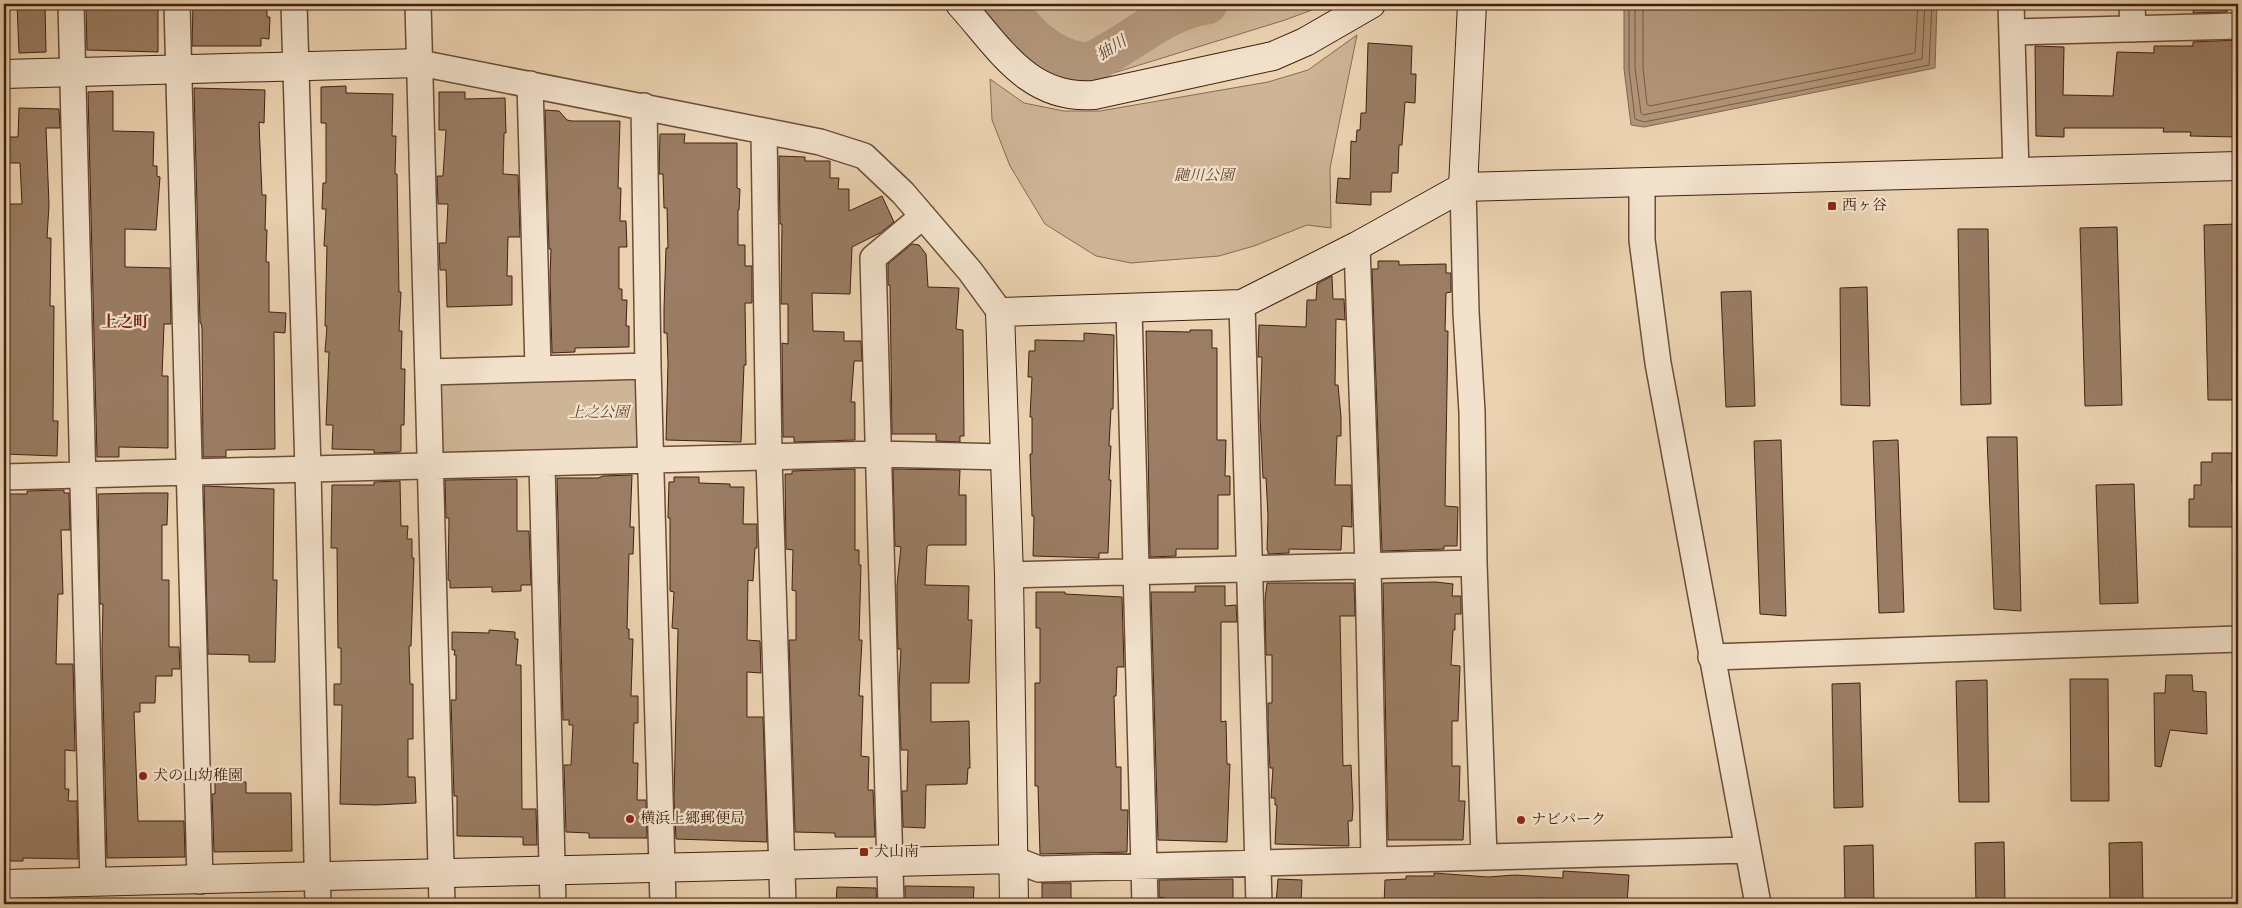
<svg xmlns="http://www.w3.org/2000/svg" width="2242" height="908" viewBox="0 0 2242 908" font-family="'Old Standard TT','Noto Serif JP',serif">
<rect width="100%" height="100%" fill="#ebd3b1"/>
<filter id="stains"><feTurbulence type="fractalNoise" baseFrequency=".004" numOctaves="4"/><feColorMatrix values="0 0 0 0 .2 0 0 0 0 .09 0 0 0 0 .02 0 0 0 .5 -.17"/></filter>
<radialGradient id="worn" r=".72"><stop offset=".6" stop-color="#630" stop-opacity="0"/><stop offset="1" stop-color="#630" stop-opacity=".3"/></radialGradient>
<path fill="#ceb596" stroke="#886a53" d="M 1026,4 L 1187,4 L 1138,25 L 1104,49 L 1083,55 L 1061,44 Z
M 1214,4 L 1328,4 L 1285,20 L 1104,76 L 1118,50 L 1166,19 Z
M 1357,35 L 1330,168 L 1331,228 L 1307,225 L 1254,246 L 1219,256 L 1131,263 L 1096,256 L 1045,224 L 1010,166 L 992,120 L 990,79 L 1024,103 L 1064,111 L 1100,111 L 1268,82 L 1308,70 Z
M 641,372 L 644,451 L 443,453 L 440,385 Z"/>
<path fill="#b2967a" stroke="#856750" d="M 1624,4 L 1937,4 L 1935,68 L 1644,127 L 1631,125 L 1624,69 Z"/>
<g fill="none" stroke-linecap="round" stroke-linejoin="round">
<path stroke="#7a5b45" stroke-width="1" d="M 1629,4 L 1629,69 L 1635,119 L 1644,122 L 1929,65 L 1932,4
M 1635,4 L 1635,68 L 1641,113 L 1643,115 L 1922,59 L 1925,4
M 1643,4 L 1643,68 L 1647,104 L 1650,106 L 1915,53 L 1918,4"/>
<path stroke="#b2967a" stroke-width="41" d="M 1002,4 C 1013,15 1026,33 1039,43 C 1050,52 1076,66 1091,62 C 1098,60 1106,54 1112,51 C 1145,32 1168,10 1207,4"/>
</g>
<path fill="#9a7d64" stroke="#422010" d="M 17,4 L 45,4 L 46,52 L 19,53 Z
M 86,4 L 158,4 L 158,52 L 87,50 Z
M 193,4 L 267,4 L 267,17 L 270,17 L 269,39 L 261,38 L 261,46 L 192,46 Z
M 2194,4 L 2228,4 L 2227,12 L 2193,13 Z
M 2238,40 L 2238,137 L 2190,136 L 2191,132 L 2163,132 L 2164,128 L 2064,128 L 2064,137 L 2036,136 L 2035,46 L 2064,47 L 2063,95 L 2113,96 L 2117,52 L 2154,53 L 2154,46 L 2193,46 L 2193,42 Z
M 1368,43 L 1412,46 L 1411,74 L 1416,74 L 1415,103 L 1405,102 L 1402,145 L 1399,145 L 1398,173 L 1392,173 L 1391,192 L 1371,192 L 1371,205 L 1336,203 L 1338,178 L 1350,179 L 1351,141 L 1356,142 L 1357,130 L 1360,130 L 1361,113 L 1366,113 Z
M 346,86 L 346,93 L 393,94 L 392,136 L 396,136 L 395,174 L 397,174 L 399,292 L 401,292 L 399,331 L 402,331 L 401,369 L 405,369 L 404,425 L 401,425 L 401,451 L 399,452 L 374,453 L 374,450 L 332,449 L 333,425 L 326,425 L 329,352 L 325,352 L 327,326 L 325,326 L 327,246 L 324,246 L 326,209 L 322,209 L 323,183 L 326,183 L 326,123 L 321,123 L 321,87 Z
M 194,88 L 265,90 L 264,123 L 259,122 L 262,195 L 266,195 L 265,230 L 267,230 L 266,262 L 269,262 L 269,312 L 286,313 L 285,333 L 274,332 L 275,449 L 226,450 L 226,457 L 203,457 L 202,328 L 201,323 L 200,323 Z
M 113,91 L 113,131 L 154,132 L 153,166 L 157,166 L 157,176 L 160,177 L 156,230 L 125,229 L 125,267 L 170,268 L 171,324 L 164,324 L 162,376 L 168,376 L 168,448 L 119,447 L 119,457 L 97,457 L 88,92 Z
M 439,92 L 465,92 L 465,99 L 505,98 L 506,133 L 504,133 L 503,174 L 518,175 L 520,237 L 508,237 L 507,276 L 512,276 L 512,305 L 447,307 L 446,270 L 440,270 L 439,243 L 446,243 L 448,204 L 438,204 L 437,176 L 443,176 L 446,130 L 439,130 Z
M 19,108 L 59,109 L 60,128 L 46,128 L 49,205 L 47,238 L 51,238 L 50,306 L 54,306 L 53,421 L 58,421 L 57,456 L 4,454 L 4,204 L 22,204 L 20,163 L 4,163 L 4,137 L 18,137 Z
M 545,110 L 559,111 L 567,120 L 572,121 L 620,121 L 618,188 L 621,188 L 620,221 L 626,221 L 627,247 L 619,247 L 619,289 L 622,289 L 622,300 L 627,300 L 626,326 L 629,326 L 629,347 L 575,348 L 575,352 L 552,353 L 550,277 L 551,249 L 549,249 Z
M 660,134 L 685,134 L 684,143 L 737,143 L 737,188 L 740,189 L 739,210 L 738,210 L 738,245 L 745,245 L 745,266 L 752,266 L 752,303 L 745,303 L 746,365 L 744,365 L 741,442 L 666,440 L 668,363 L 667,333 L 664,333 L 664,309 L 666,248 L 668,248 L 667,208 L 664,208 L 663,174 L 659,174 Z
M 779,156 L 805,157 L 805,161 L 830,161 L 830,178 L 839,178 L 838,189 L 849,189 L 849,211 L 882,196 L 894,222 L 880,233 L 852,247 L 850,294 L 812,293 L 813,331 L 844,332 L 844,341 L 861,341 L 862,361 L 854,361 L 851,402 L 855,402 L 855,440 L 794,442 L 794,437 L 783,437 L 782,343 L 788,344 L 788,304 L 781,304 L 782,224 L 780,224 Z
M 2238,224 L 2238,400 L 2208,400 L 2204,225 Z
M 2117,227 L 2122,405 L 2085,406 L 2080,228 Z
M 1958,229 L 1988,229 L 1991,404 L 1961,405 Z
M 912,244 L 919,245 L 926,254 L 928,287 L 959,288 L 956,329 L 963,330 L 964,436 L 960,436 L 960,442 L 936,441 L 936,434 L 892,434 L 890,285 L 888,285 L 888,264 Z
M 1378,261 L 1399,261 L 1399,265 L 1446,264 L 1446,273 L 1451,273 L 1451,292 L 1446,293 L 1445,331 L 1448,331 L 1445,506 L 1458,507 L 1457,546 L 1444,546 L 1444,549 L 1382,551 L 1372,269 L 1378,269 Z
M 1332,276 L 1333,299 L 1344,299 L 1345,320 L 1336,319 L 1335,385 L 1338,385 L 1341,417 L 1341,436 L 1337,436 L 1335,485 L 1351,485 L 1352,527 L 1342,526 L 1341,550 L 1289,549 L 1289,553 L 1268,554 L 1268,551 L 1267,550 L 1268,516 L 1266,478 L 1263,478 L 1260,416 L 1262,357 L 1258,357 L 1259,325 L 1306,327 L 1307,300 L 1316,300 L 1317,284 Z
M 1867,287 L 1870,406 L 1841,405 L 1840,288 Z
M 1751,291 L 1755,406 L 1726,407 L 1721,292 Z
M 1190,330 L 1212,330 L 1212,348 L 1217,348 L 1217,440 L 1226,440 L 1225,476 L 1230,476 L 1230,495 L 1218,495 L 1218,549 L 1176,549 L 1176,556 L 1150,557 L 1146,331 L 1190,332 Z
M 1084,333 L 1114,335 L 1113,409 L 1111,409 L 1109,446 L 1111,446 L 1109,480 L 1111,480 L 1108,553 L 1099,553 L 1099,558 L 1033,556 L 1034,516 L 1032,516 L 1030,454 L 1032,454 L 1032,417 L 1030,417 L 1032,377 L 1028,377 L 1029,351 L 1035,351 L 1035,340 L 1084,341 Z
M 1987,437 L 2017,437 L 2021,611 L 1994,609 Z
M 1781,440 L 1786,616 L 1760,614 L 1754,441 Z
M 1898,440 L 1904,612 L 1879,613 L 1873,441 Z
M 2212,453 L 2232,453 L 2232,484 L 2238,484 L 2238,527 L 2189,527 L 2189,499 L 2194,499 L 2194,485 L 2201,485 L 2201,462 L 2212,462 Z
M 855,469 L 855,550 L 859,550 L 859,565 L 861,565 L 859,640 L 862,640 L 859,696 L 863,696 L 861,756 L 869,757 L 868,790 L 873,790 L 875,837 L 835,837 L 835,833 L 795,832 L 789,640 L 796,640 L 796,591 L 792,590 L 793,550 L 786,549 L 785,474 L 792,474 L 792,471 Z
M 893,469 L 960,470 L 959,495 L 966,495 L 966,545 L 929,545 L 927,547 L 925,585 L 969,586 L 968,620 L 972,620 L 969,683 L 931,683 L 931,722 L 969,721 L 970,768 L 968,768 L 967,784 L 926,785 L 925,828 L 903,827 L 902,791 L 907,791 L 908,750 L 901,750 L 899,689 L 901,649 L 898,649 L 897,619 L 897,585 L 901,547 L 895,546 Z
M 632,475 L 630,527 L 634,527 L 633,554 L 629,554 L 627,629 L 629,629 L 629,639 L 633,639 L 631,696 L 638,696 L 638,723 L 634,723 L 633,763 L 638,763 L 637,800 L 646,800 L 647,838 L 589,838 L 589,833 L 566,832 L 564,765 L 571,765 L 573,725 L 569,725 L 569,720 L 563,720 L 557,478 L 598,478 L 603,476 Z
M 674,477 L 699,477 L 699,483 L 730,484 L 730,487 L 744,487 L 743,524 L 757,524 L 757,548 L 755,548 L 753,581 L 748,580 L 747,640 L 760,641 L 761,673 L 747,672 L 747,717 L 763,717 L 767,842 L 676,839 L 674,798 L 678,629 L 672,628 L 674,592 L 670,591 L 670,518 L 668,518 L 669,482 L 674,482 Z
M 517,479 L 517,531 L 529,531 L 531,585 L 521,585 L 521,591 L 492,592 L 492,587 L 450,588 L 450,581 L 448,580 L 449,518 L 446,518 L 445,480 Z
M 400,481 L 401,526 L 408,526 L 407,539 L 412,539 L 412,558 L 414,558 L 411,646 L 409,646 L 410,684 L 413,684 L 413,739 L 408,739 L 408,777 L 415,777 L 416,803 L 376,805 L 340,804 L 342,705 L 334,705 L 334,684 L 341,684 L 341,648 L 338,648 L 337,548 L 331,548 L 332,485 L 374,485 L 374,482 Z
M 2134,484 L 2138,603 L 2100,604 L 2096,485 Z
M 204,486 L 274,489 L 273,580 L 277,580 L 275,662 L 249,662 L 249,655 L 208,654 Z
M 64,490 L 64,493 L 69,493 L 70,530 L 61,530 L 63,594 L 58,594 L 56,664 L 73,664 L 75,751 L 65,750 L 65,789 L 69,789 L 68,801 L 77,801 L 78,859 L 23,858 L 23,861 L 4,861 L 4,494 L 27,494 L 27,491 Z
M 144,493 L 168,493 L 167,525 L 162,525 L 162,580 L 169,580 L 169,647 L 179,647 L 180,669 L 172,669 L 172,676 L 156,676 L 155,703 L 140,703 L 140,712 L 134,712 L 138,821 L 184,821 L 185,857 L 107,858 L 102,651 L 103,604 L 100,604 L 98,494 Z
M 1436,582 L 1453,584 L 1452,596 L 1461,596 L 1461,614 L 1455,614 L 1455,630 L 1453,630 L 1451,665 L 1460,666 L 1458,721 L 1452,721 L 1452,766 L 1460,766 L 1459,801 L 1465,801 L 1463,840 L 1388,840 L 1383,583 Z
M 1267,583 L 1354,583 L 1355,616 L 1340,616 L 1343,766 L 1351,765 L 1353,808 L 1352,821 L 1348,821 L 1349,846 L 1275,844 L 1277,805 L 1275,805 L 1275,798 L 1271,798 L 1273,768 L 1270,768 L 1268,731 L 1268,703 L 1272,703 L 1272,655 L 1266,655 L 1265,600 Z
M 1195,586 L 1225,586 L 1225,606 L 1236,605 L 1237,622 L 1221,622 L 1221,722 L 1226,721 L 1227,764 L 1230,764 L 1227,842 L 1158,840 L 1151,592 L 1195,592 Z
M 1036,592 L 1065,592 L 1065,594 L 1122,597 L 1124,667 L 1117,667 L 1116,696 L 1114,696 L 1116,767 L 1121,767 L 1121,810 L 1128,810 L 1127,852 L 1040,854 L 1038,786 L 1035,786 L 1035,683 L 1040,683 L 1040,628 L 1036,628 Z
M 489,630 L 515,632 L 515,639 L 518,639 L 516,665 L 521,665 L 522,809 L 536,809 L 537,845 L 523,845 L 523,837 L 457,836 L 457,796 L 454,796 L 451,700 L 456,700 L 456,655 L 454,655 L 455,650 L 452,650 L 452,632 L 489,633 Z
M 2166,675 L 2192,675 L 2193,691 L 2206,692 L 2207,734 L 2170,730 L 2161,767 L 2155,766 L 2154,693 L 2165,693 Z
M 2070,679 L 2108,679 L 2109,801 L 2071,801 Z
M 1987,680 L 1989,802 L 1959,802 L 1956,681 Z
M 1860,683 L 1863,807 L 1834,808 L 1832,684 Z
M 215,782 L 246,782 L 246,793 L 291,793 L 292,851 L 214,852 L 212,794 L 215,794 Z
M 2004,842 L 2005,904 L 1976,904 L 1975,843 Z
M 2142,842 L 2143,904 L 2110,904 L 2109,843 Z
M 1873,845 L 1874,904 L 1845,904 L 1844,846 Z
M 1563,871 L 1629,875 L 1627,904 L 1537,898 L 1537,904 L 1384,904 L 1385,880 L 1406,879 L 1406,876 L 1434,876 L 1434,873 L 1488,877 L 1515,875 L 1563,878 Z
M 1233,879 L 1233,903 L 1164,903 L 1164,898 L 1159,897 L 1159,880 Z
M 1278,879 L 1302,880 L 1301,904 L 1276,904 Z
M 1042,883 L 1071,883 L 1071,904 L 1042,904 Z
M 905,886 L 974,887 L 973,904 L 905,904 Z
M 837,887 L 876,888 L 877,904 L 836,904 Z"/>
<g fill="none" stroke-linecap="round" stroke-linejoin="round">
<g stroke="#6c4d38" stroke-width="28">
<path id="street" d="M 71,4 L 93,882
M 177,4 L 200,881
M 294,4 L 308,470 L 318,904
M 418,4 L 442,904
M 2011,4 L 2016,172
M 2132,4 L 2133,29
M 2012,32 L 2238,26
M 420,63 L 820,142 L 864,156 L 903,193 L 970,271 L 1000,312
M 530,84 L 538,368
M 644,106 L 648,366 L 663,904
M 764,132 L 769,457 L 783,904
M 1642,182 L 1642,240 L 1658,363 L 1758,904
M 1463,187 L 1466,312 L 1472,412 L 1474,563 L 1484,857
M 1357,246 L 1368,566 L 1374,860
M 1242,304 L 1259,904
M 1129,308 L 1145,904
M 428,372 L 648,366
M 542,464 L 553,904
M 4,477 L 878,454 L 1005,457
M 1009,575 L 1474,563
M 1711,657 L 2238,639
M 1013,859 L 1039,869 L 1747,850
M 891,904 L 873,258 L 923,216"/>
</g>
<g stroke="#422010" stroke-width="30">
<path id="secondary" d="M 960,4 C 999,47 1028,100 1094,95 L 1273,56 L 1305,42 L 1371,4
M 4,74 L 420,63
M 1463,187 L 1472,4
M 4,884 L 1013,859
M 1014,904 L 1009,575 L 1000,312 L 1242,304 L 1357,246 L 1463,187 L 2238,166"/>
</g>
<use href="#street" stroke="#f2e2cc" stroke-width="25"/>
<use href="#secondary" stroke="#f2e2cc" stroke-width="28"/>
</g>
<g fill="#8f2418" stroke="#f2e2cc" stroke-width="2">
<rect x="1827" y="201" width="10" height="10" rx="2.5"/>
<circle cx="143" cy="776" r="5"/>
<circle cx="630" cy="819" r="5"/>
<circle cx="1521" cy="820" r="5"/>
<rect x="859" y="847" width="10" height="10" rx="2.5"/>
</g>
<g text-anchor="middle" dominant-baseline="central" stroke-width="4.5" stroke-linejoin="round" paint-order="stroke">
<g font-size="15" font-style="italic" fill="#654532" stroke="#f2e2cc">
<text x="1204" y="176">鼬川公園</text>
<text x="599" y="413">上之公園</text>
</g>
<g font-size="15" fill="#422010" stroke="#f2e2cc" text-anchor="start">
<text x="1842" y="206">西ヶ谷</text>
<text x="153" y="776">犬の山幼稚園</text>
<text x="640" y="819">横浜上郷郵便局</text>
<text x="1531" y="820">ナビパーク</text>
<text x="874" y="852">犬山南</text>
</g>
<g font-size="16" font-style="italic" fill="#644330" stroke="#f2e2cc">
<text transform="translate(1112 49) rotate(-32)">㹨川</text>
</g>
<g font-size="16" font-weight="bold" fill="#7a1f14" stroke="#f2e2cc">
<text x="125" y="323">上之町</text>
</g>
</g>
<rect width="2242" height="908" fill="none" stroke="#ebd3b1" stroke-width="20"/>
<rect x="5" y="5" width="2232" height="898" fill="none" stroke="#422010" stroke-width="2.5"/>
<rect x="10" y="10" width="2222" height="888" fill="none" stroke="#422010"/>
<rect width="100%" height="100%" filter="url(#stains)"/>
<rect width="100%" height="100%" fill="url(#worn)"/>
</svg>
